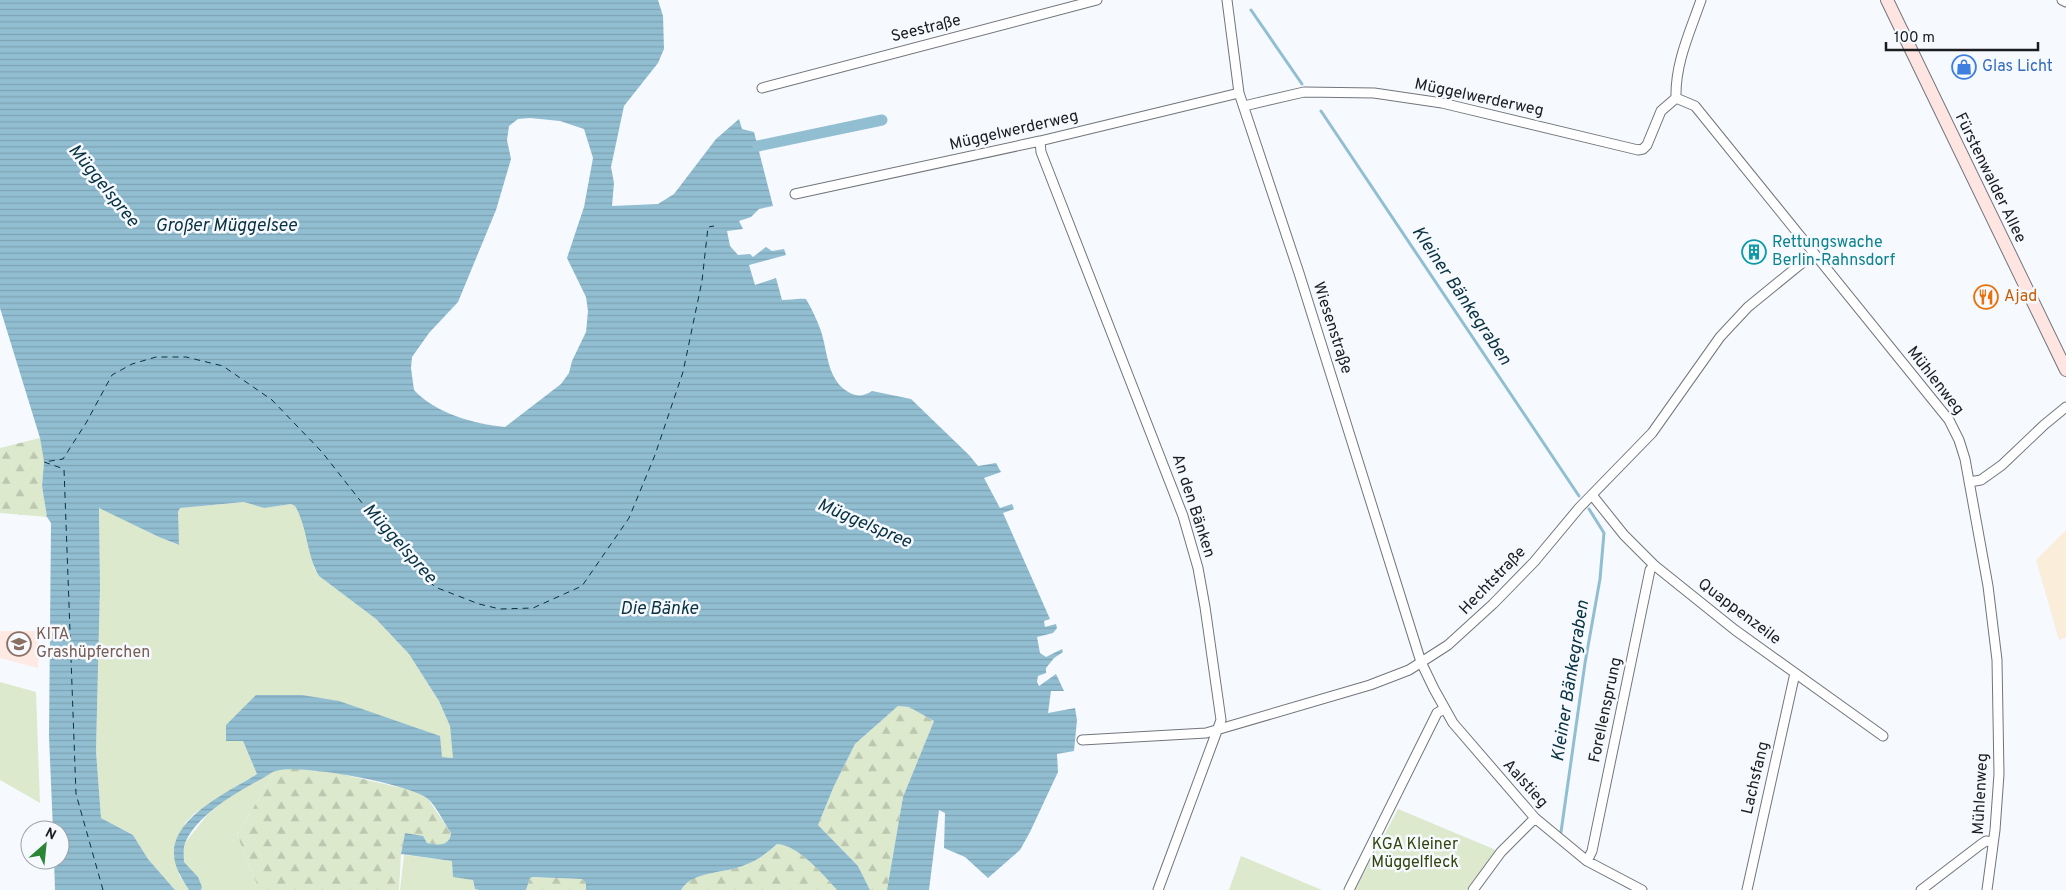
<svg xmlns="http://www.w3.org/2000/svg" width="2066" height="890" viewBox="0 0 2066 890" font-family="Overpass,sans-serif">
<defs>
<pattern id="forest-firs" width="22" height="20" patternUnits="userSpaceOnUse" patternTransform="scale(1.25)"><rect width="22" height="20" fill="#dce9cd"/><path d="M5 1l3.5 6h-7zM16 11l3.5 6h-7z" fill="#bcc7b0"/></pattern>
<pattern id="water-rules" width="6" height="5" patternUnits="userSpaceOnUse" patternTransform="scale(1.25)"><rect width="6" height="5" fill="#92bed1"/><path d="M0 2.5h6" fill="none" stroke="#7da3b3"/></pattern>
</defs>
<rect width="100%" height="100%" fill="#f6f9fe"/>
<path fill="#faedd9" d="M 2066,530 L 2066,637 L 2059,640 L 2036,560 Z"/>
<path fill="#feeae2" d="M 0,631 L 39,631 L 38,668 L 0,658 Z"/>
<path fill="url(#forest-firs)" d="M 40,438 L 44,462 L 42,486 L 47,517 L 0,513 L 0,448 Z
M 898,706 L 909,707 L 934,721 L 903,797 L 887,890 L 870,890 L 858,866 L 818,825 L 834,786 L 855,744 Z
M 291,768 L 332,772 L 415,791 L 428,799 L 451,833 C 449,856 417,839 405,833 L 401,854 L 399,890 L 259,890 L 237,835 L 275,771 Z
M 777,844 C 798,845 824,874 837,890 L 681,890 C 692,870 725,874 745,865 C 758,860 767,853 777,844 Z
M 533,877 L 582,879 L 586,883 L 586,890 L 526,890 L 530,878 Z"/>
<path fill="#dce9cd" d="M 245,502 L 264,508 L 291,504 L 295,506 L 303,520 L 314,568 L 319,576 L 376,619 L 409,654 L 439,701 L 450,726 L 454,758 L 442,757 L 420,729 L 392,720 L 226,741 L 243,741 L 257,774 L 221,796 L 195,813 L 185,823 L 179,875 L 189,890 L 175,890 L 148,859 L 133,835 L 101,818 L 96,751 L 100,587 L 99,507 L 159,537 L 178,545 L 178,512 L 180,508 Z
M 0,682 L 36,692 L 40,803 L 0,780 Z
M 275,771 L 237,835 L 259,890 L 201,890 L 202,887 L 184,862 L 184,844 L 208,814 L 234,793 Z
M 1398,809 L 1496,850 L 1466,890 L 1355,890 Z
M 404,855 L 453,861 L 473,880 L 475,889 L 479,890 L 400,890 Z
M 1241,856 L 1322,890 L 1229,890 Z"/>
<path fill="url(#water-rules)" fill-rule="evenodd" d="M 0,0 L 658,0 L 663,16 L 664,49 L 658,63 L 624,106 L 611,167 L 614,183 L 612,206 L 658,204 L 674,194 L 716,139 L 739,119 L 742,129 L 754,132 L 773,206 L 759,209 L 751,217 L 739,221 L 743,229 L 727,231 L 730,246 L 738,255 L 750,254 L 753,257 L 766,247 L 772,251 L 784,249 L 786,255 L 749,265 L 755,285 L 776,278 L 782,300 C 791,300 797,298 806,299 C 812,309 817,320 821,331 C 828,353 827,381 850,393 C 858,397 864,396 872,391 L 911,399 L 969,455 L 978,466 L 996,463 L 1001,472 L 984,478 L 1000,508 L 1012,504 L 1014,509 L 1003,513 L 1050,619 L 1044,621 L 1045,627 L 1056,624 L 1057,628 L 1053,633 L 1037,637 L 1040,653 L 1046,657 L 1062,649 L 1063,652 L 1054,658 L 1046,668 L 1046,673 L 1038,676 L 1037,682 L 1039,686 L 1056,674 L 1064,691 L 1051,691 L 1048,713 L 1075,708 L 1077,720 L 1074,751 L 1057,754 L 1058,772 L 1030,832 L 1020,850 L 988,878 L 965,857 L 944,848 L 945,813 L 939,810 L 929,890 L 887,890 L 903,797 L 934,721 L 909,707 L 898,706 L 855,744 L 834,786 L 818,825 L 858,866 L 870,890 L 837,890 C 824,875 798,845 777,844 C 767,853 758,860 745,865 C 725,874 693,870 681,890 L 586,890 L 586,883 L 582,879 L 533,877 L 530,878 L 526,890 L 479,890 L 475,889 L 473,880 L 453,877 L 452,861 L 401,854 L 405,833 L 423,836 L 427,843 C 437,845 450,847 451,833 C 444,823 437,807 428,799 C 411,784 298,763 276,771 C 271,772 267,776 263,778 C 237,792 197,815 185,843 C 183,848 184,857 184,862 L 198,877 L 202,887 L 201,890 L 189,890 C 182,879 173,865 174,851 C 176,815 230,791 257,774 L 243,741 L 226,741 L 226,725 L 256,695 L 302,695 L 339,701 L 440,736 L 442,757 L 453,758 L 450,726 L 439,701 L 409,654 L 376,619 L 319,576 C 306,554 308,528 295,506 L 291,504 L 264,508 L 244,502 L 180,508 L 178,512 L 179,545 L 159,537 L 99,508 L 100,587 L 96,751 L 101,818 L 133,835 L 148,859 L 175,890 L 55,890 L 54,860 L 60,860 L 60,830 L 53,830 L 49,736 L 51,523 L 47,517 L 42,486 L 44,462 L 40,438 L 0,308 ZM 530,118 L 560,121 L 584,129 L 593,158 L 584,207 L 567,258 L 586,297 L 588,311 L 586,332 L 572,361 L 569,373 L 561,384 L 505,427 C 474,424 435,413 414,390 L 411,368 L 412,357 L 429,333 L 458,302 L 496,210 L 511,159 L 507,140 L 509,126 L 518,119 Z"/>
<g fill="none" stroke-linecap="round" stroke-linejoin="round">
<path stroke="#92bed1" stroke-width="3" d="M 1251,10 L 1302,84
M 1321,111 L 1579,496
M 1561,832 L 1585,663 L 1600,579 L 1604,533 L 1589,509"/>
<path stroke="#92bed1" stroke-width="11" d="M 758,146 L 882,120"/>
<path stroke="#093241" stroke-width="1" stroke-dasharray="6 5" stroke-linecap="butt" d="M 103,890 L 76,794 L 64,469 L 44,462 L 63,459 L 86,423 L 112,375 L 132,364 L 156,357 L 186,357 L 223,366 L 272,400 L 322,452 L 403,555 L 435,587 L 479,604 L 500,609 L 533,608 L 582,586 L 629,518 L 655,455 L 683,372 L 702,281 L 708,227 L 714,226"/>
<g stroke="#72757b" stroke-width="11">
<path id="minor" d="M 1227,0 L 1239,93 L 1299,273 L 1421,662 L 1434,689 L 1453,723 L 1535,818 L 1587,861 L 1642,890
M 2062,0 L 2066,2
M 762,88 L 1097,0
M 1676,98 L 1695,106 L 1949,420 L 1959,440 L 1965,459 L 1988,586 L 1997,660 L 1999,774 L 1995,830 L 1987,890
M 1676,98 C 1675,63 1690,32 1701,0
M 1244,106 L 1304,92 L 1374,93 L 1442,103 L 1638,150 L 1643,149 L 1647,145 L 1661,111 L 1676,98
M 1040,141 L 1041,152 L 1183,516 L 1198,568 L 1205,607 L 1221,720 L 1158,890
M 795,194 L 1040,141 L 1239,93
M 1969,482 L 1981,480 L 2002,465 L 2044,425 L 2066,407
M 1592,495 L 1624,535 L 1654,565 L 1735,630 L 1883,736
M 1082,740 L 1206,733 L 1370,685 L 1409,670 L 1448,645 L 1493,604 L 1534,562 L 1579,508 L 1652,433 L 1720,337 L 1748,307 L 1813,254
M 1587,861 L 1592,851 L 1650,570 L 1654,565
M 1349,890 L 1437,713 L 1444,709
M 1473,890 L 1501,852 L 1535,818
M 1747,890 L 1795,673
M 1921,890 L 1980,845 L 1986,841 L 1993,842"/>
</g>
<g stroke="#72757b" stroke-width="14">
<path id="secondary" d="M 1887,0 L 2066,370"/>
</g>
<use href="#minor" stroke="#fff" stroke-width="9"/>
<use href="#secondary" stroke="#fee5e1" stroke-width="12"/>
</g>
<defs>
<g id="shop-ring" transform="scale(1.25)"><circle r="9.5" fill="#f6f9fe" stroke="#3f7fe0" stroke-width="1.5"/><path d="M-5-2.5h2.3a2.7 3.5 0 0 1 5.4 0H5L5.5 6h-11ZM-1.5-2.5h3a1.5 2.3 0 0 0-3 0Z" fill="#3f7fe0"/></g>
<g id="building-ring" transform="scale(1.25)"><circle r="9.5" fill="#f6f9fe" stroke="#0f9aa8" stroke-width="1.5"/><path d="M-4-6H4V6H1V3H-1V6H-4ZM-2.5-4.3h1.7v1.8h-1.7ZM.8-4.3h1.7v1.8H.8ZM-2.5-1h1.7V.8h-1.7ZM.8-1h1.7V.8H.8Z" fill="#0f9aa8"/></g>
<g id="restaurant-ring" transform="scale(1.25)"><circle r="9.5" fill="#f6f9fe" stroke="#e8710a" stroke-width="1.5"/><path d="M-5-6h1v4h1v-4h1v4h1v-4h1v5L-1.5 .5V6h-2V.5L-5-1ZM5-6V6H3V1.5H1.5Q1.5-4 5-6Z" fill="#e8710a"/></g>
<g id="school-ring" transform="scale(1.25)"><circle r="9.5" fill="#f6f9fe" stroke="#8d6e63" stroke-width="1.5"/><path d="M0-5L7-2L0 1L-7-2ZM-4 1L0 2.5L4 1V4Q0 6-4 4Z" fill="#8d6e63"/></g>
</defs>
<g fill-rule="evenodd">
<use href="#shop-ring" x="1964" y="67"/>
<use href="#building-ring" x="1754" y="252"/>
<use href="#restaurant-ring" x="1986" y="297"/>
<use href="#school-ring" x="19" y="644"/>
</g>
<g text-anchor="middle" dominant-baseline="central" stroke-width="5" stroke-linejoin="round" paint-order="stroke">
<g font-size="16" fill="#1b1d1f" stroke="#f6f9fe">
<text transform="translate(926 29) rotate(-14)">Seestraße</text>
<text transform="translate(1479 98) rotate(12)">Müggelwerderweg</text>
<text transform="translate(1014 131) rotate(-13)">Müggelwerderweg</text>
<text transform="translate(1990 178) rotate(64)">Fürstenwalder Allee</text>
<text transform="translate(1332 328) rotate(72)">Wiesenstraße</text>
<text transform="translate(1935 381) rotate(52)">Mühlenweg</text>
<text transform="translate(1193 506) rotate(72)">An den Bänken</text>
<text transform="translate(1493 581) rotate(-46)">Hechtstraße</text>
<text transform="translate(1739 612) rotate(37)">Quappenzeile</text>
<text transform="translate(1606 710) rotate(-78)">Forellensprung</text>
<text transform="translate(1756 778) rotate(-77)">Lachsfang</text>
<text transform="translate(1525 784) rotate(48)">Aalstieg</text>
<text transform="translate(1981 794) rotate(-87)">Mühlenweg</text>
</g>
<g font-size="16" fill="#366cbe" stroke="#f6f9fe" text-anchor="start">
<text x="1982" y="67">Glas Licht</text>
</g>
<g font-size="16" fill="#0d838f" stroke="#f6f9fe" text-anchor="start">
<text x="1772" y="243">Rettungswache<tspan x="1772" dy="18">Berlin-Rahnsdorf</tspan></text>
</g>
<g font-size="16" fill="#c56008" stroke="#f6f9fe" text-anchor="start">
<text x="2004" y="297">Ajad</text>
</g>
<g font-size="16" fill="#785e54" stroke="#f6f9fe" text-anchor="start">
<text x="36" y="635">KITA<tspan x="36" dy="18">Grashüpferchen</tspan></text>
</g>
<g font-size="16" fill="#30450c" stroke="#f6f9fe">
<text x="1415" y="845">KGA Kleiner<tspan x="1415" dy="18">Müggelfleck</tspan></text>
</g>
<g font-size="18" font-style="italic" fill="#093241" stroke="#f6f9fe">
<text transform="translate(103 186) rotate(51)">Müggelspree</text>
<text x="226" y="226">Großer Müggelsee</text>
<text transform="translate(1461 296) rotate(56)">Kleiner Bänkegraben</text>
<text transform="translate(864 524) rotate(23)">Müggelspree</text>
<text transform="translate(399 544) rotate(48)">Müggelspree</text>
<text x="659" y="609">Die Bänke</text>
<text transform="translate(1571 681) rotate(-81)">Kleiner Bänkegraben</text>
</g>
</g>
<g transform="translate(45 845) rotate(27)"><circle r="24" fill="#f6f9fe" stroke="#9ea1a5"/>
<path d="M0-4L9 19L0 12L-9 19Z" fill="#2b8535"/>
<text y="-8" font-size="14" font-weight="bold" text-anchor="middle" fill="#1b1d1f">N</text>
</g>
<path d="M1886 42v8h152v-8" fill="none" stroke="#1b1d1f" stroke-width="2.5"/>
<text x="1894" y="42" font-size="15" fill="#1b1d1f" stroke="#f6f9fe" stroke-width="4" paint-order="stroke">100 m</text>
</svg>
